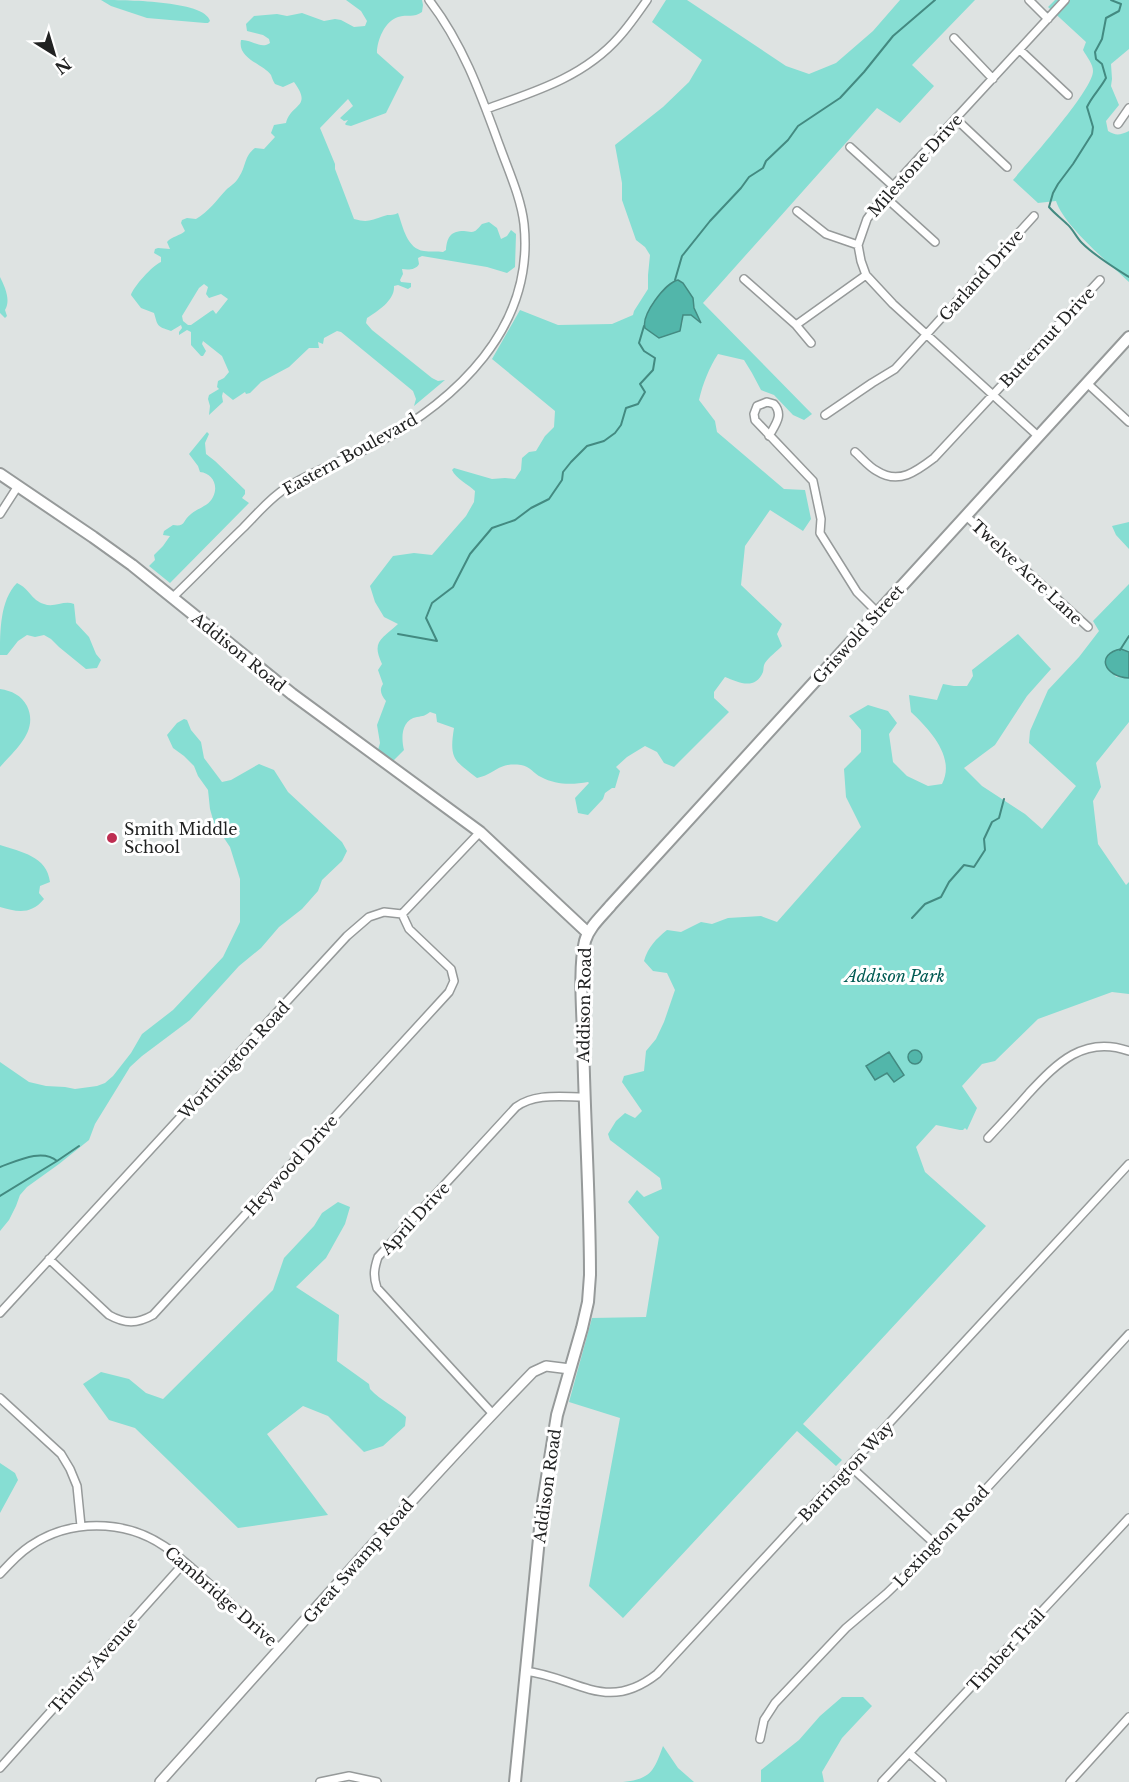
<svg xmlns="http://www.w3.org/2000/svg" width="1129" height="1782" viewBox="0 0 1129 1782" font-family="'Libre Baskerville',serif">
<rect width="100%" height="100%" fill="#dee3e2"/>
<path fill="#86ded3" fill-rule="evenodd" d="M 101,0 C 121,0 205,0 210,21 L 208,23 L 205,23 L 147,18 L 111,6 Z
M 346,0 L 422,0 L 423,5 L 422,12 C 414,18 407,14 398,17 C 385,21 377,40 377,53 L 404,77 L 386,113 L 351,126 L 346,125 L 345,124 L 348,120 L 344,121 L 340,118 L 353,106 L 348,99 L 320,128 L 335,164 L 335,169 L 354,219 C 368,223 371,220 384,216 C 389,214 392,216 398,213 C 403,227 407,249 424,251 C 430,252 437,251 443,252 L 446,250 C 447,238 450,231 464,231 C 468,231 471,233 475,231 C 476,231 481,225 482,224 L 489,222 L 497,228 L 501,239 L 507,236 L 511,230 L 516,234 L 515,267 L 507,273 L 487,267 L 422,256 L 418,258 L 419,264 C 416,270 408,270 402,269 L 403,274 L 400,280 L 401,282 L 411,283 L 411,287 L 408,289 L 398,285 L 394,286 C 395,300 378,311 367,318 L 366,323 L 372,330 L 432,378 L 438,381 L 445,380 L 414,406 L 416,399 L 413,391 L 341,332 L 337,331 L 324,338 L 323,344 L 318,342 L 319,348 L 309,348 L 289,367 L 261,382 L 250,393 L 246,394 L 245,392 L 233,400 L 223,392 L 222,396 L 223,402 L 209,415 L 210,406 L 208,399 L 209,395 L 219,389 L 217,387 L 218,381 L 224,378 L 229,372 L 222,356 L 203,341 L 202,344 L 206,351 L 203,356 L 201,356 L 191,345 L 191,332 L 187,330 L 179,335 L 179,332 L 182,328 L 181,325 L 171,331 C 156,326 158,326 154,313 L 141,308 L 131,295 C 133,287 153,265 161,262 L 161,257 L 154,253 L 155,249 L 158,248 L 170,249 L 167,242 C 172,236 180,236 185,231 L 181,223 L 182,220 L 187,218 L 196,219 C 209,211 216,201 226,190 C 230,186 236,183 239,177 C 246,167 244,156 255,148 L 264,149 L 275,137 L 271,133 L 274,125 L 286,123 C 291,103 313,108 294,82 L 283,87 L 275,84 C 273,81 272,78 271,75 C 264,64 237,59 241,40 C 251,39 261,50 270,43 L 269,39 L 263,35 L 247,31 L 246,24 L 254,16 L 277,14 L 287,16 L 302,13 L 324,21 L 335,19 L 341,20 L 354,27 L 365,26 L 367,21 L 361,11 ZM 204,284 L 208,287 L 206,294 L 209,298 L 221,294 L 228,299 L 216,314 L 213,310 L 211,311 L 191,325 L 188,325 L 183,321 L 182,316 L 199,288 Z
M 666,0 L 687,0 L 786,66 L 809,74 L 836,63 L 873,31 L 900,0 L 975,0 L 912,65 L 934,86 L 900,123 L 877,108 L 703,303 L 812,414 L 804,420 L 793,415 L 774,395 L 761,390 L 752,373 L 744,360 L 718,354 C 709,368 703,383 699,400 L 715,421 L 717,432 L 784,489 L 805,490 L 811,519 L 803,531 L 770,510 L 745,546 L 741,585 L 782,624 L 777,634 L 782,646 C 777,651 769,657 765,663 C 763,667 764,668 763,672 C 755,691 738,682 725,677 L 714,692 L 714,698 L 729,712 L 674,767 L 664,763 L 657,752 L 645,746 L 627,757 L 616,767 L 620,771 L 615,788 L 612,788 L 605,793 L 603,799 L 588,815 L 578,813 L 575,798 L 589,783 L 588,782 C 572,785 556,785 541,777 C 534,774 530,766 521,765 C 497,762 496,774 477,778 C 454,760 449,759 454,728 L 437,722 L 436,714 L 430,712 C 425,716 423,716 417,717 C 401,720 401,738 404,750 L 393,761 L 378,750 L 380,743 L 377,725 L 386,701 C 381,695 379,690 383,684 L 378,670 L 382,664 C 371,641 382,639 398,624 L 384,617 L 375,602 L 370,586 L 393,556 L 414,553 L 432,555 L 466,516 L 474,502 L 475,491 C 468,484 456,479 452,470 L 454,468 L 492,479 L 505,478 L 515,479 L 521,470 L 522,458 L 529,452 L 536,451 L 545,436 L 554,427 L 555,411 L 492,359 L 520,310 L 558,325 L 612,324 L 633,315 L 634,311 L 648,289 L 648,275 L 650,255 L 645,247 L 636,240 L 622,200 L 622,183 L 615,145 L 663,107 L 689,82 L 702,60 L 652,22 ZM 678,280 C 693,289 693,307 699,322 L 691,315 L 683,315 L 682,325 Z
M 1055,0 L 1129,0 L 1129,49 L 1111,64 L 1112,79 L 1111,86 L 1119,105 L 1106,121 L 1108,131 C 1116,136 1120,135 1129,131 L 1129,282 C 1109,263 1064,226 1056,201 L 1038,203 L 1013,180 C 1029,161 1093,90 1093,71 C 1093,64 1087,57 1083,50 L 1086,42 L 1048,7 Z
M 0,277 C 5,287 11,300 5,310 L 7,316 L 5,318 L 0,313 Z
M 207,432 L 209,434 L 205,443 L 206,454 L 215,461 L 245,490 L 245,494 L 242,498 L 249,503 L 170,583 L 149,566 L 155,560 L 154,555 L 163,546 L 170,536 L 163,535 L 164,531 L 173,525 C 186,527 182,521 191,514 C 198,508 209,506 213,497 C 219,485 212,473 200,472 L 198,466 L 189,454 Z
M 1129,522 L 1129,549 L 1116,535 L 1112,526 Z
M 17,583 C 30,589 31,600 44,604 C 54,608 64,600 74,604 L 76,623 L 89,637 L 96,654 L 101,660 L 97,668 L 86,669 L 59,647 L 51,639 L 44,635 L 35,637 L 27,635 L 18,641 L 7,655 L 0,655 C 0,631 0,600 17,583 Z
M 1129,584 L 1129,652 L 1121,649 L 1107,657 L 1105,663 L 1116,677 L 1129,678 L 1129,722 L 1096,763 L 1101,787 L 1093,801 L 1098,844 L 1126,885 L 1129,882 L 1129,994 L 1112,992 L 1038,1019 L 995,1061 L 982,1064 L 962,1086 L 977,1108 L 967,1130 L 965,1128 L 963,1130 L 960,1130 L 936,1125 L 916,1147 L 925,1172 L 986,1226 L 803,1424 L 842,1460 L 836,1466 L 797,1431 L 623,1618 L 589,1586 L 620,1418 L 569,1402 L 592,1318 L 646,1317 L 659,1237 L 628,1202 L 637,1190 L 644,1197 L 662,1189 L 660,1178 L 610,1140 L 608,1134 L 616,1121 L 625,1113 L 635,1118 L 642,1111 L 622,1082 L 624,1076 L 644,1071 L 646,1051 L 656,1039 L 664,1022 L 675,990 L 667,973 L 653,971 L 644,961 C 648,947 656,939 667,930 L 681,932 L 701,922 L 712,924 L 728,918 L 761,916 L 777,922 L 861,827 L 846,797 L 844,769 L 861,752 L 861,730 L 849,716 L 868,705 L 888,711 L 897,723 L 889,734 L 893,762 L 907,776 L 928,786 L 942,784 C 956,757 929,729 911,712 L 909,695 L 937,700 L 943,684 L 954,686 L 967,686 L 973,676 L 972,670 L 1018,634 L 1051,669 L 1027,696 L 995,745 L 964,768 L 982,786 L 1025,814 L 1042,829 L 1076,786 L 1029,743 L 1030,731 L 1048,690 L 1079,657 L 1099,631 L 1093,621 Z
M 0,689 C 12,691 21,695 27,706 C 39,731 15,750 0,767 Z
M 184,719 L 187,720 L 191,730 L 201,742 L 204,758 L 222,782 L 231,780 L 259,764 L 274,770 L 288,792 L 342,842 L 347,851 L 342,861 L 322,880 L 318,891 L 302,909 L 279,927 L 261,948 L 239,966 L 190,1020 L 142,1056 L 130,1067 L 95,1124 L 89,1140 L 59,1164 L 27,1187 L 20,1195 L 16,1206 L 9,1220 L 0,1231 L 0,1062 L 29,1082 L 46,1086 L 65,1087 L 75,1089 L 97,1086 L 105,1083 L 113,1076 L 131,1053 L 142,1034 L 173,1010 L 223,957 L 240,922 L 240,879 L 230,847 L 214,823 L 210,809 L 208,790 L 198,776 L 194,766 L 184,756 L 173,748 L 167,735 L 177,723 Z
M 0,845 C 21,852 47,856 50,882 L 40,886 L 39,893 L 44,899 C 31,915 17,912 0,907 Z
M 338,1202 L 350,1207 L 345,1224 L 326,1258 L 296,1287 L 339,1315 L 337,1361 L 369,1384 L 370,1389 C 381,1401 395,1406 406,1417 L 405,1426 L 383,1446 L 364,1452 L 328,1416 L 303,1406 L 267,1434 L 328,1515 L 238,1528 L 135,1428 L 109,1420 L 83,1384 L 101,1372 L 129,1379 L 146,1393 L 163,1399 L 273,1290 L 284,1258 L 314,1226 L 322,1213 Z
M 0,1463 L 15,1473 L 18,1480 L 0,1513 Z
M 842,1697 L 863,1697 L 872,1706 L 842,1738 L 822,1772 L 824,1782 L 761,1782 L 761,1770 L 799,1740 L 820,1716 Z
M 663,1746 L 678,1768 L 694,1782 L 623,1782 C 651,1779 654,1771 663,1746 Z"/>
<path fill="#52b6aa" stroke="#438a81" stroke-width="1.5" d="M 678,280 L 683,283 L 693,298 L 694,308 L 701,323 L 691,315 L 683,315 L 680,331 L 659,338 L 645,328 C 641,315 665,283 678,280 Z
M 1121,649 L 1129,652 L 1129,678 C 1104,677 1095,654 1121,649 Z
M908 1057a7 7 0 1 1 14 0a7 7 0 1 1-14 0Z
M 889,1052 L 904,1075 L 894,1082 L 887,1073 L 875,1080 L 866,1066 Z"/>
<g fill="none" stroke-linecap="round" stroke-linejoin="round">
<path stroke="#438a81" stroke-width="2" d="M 1111,0 L 1121,4 L 1119,11 L 1106,18 L 1102,39 L 1095,52 L 1096,59 L 1102,64 L 1106,78 C 1100,89 1092,96 1087,107 L 1093,127 L 1092,134 L 1073,164 L 1058,184 L 1053,193 L 1049,207 C 1055,214 1061,218 1067,224 C 1073,229 1076,237 1082,243 C 1095,256 1113,267 1129,277
M 675,280 L 682,256 L 710,221 L 741,188 L 749,177 L 763,168 L 766,161 L 788,140 L 798,126 L 840,98 L 864,72 L 893,36 L 935,0
M 398,634 L 437,641 L 426,618 L 432,603 L 453,587 L 470,554 L 492,528 L 515,520 L 531,508 L 549,499 L 562,480 L 563,472 L 571,462 L 587,446 L 604,441 L 615,433 L 621,425 L 626,408 L 638,404 L 645,392 L 640,384 L 653,370 L 655,358 L 644,351 L 639,343 L 644,326
M 1120,650 L 1129,636
M 912,918 L 925,904 L 941,897 L 949,882 L 964,865 L 974,867 L 985,850 L 984,839 L 992,822 L 999,818 L 1004,799
M 0,1167 C 17,1161 42,1148 57,1161 L 79,1146
M 0,1196 L 57,1161"/>
<g stroke="#969a9a" stroke-width="10">
<path id="minor" d="M 1029,0 L 1048,19
M 954,38 L 993,79
M 1020,50 L 1068,95
M 486,109 C 534,92 584,77 619,37 C 629,26 638,13 647,0
M 956,119 L 1007,167
M 1118,124 L 1129,108
M 850,147 L 893,186
M 884,196 L 935,242
M 797,211 L 826,234 L 858,245
M 744,279 L 796,325 L 811,343
M 796,325 L 866,275
M 1088,384 L 1129,422
M 825,415 L 872,383 L 895,369 L 1034,216
M 769,436 C 775,425 784,415 774,404 L 767,402 L 757,406 L 754,414 L 755,420 L 813,481 L 821,519 L 820,533 L 857,592 L 878,613
M 1038,436 L 893,304 L 866,275 L 861,261 L 858,245 L 867,219 L 884,196 L 1065,0
M 855,452 C 862,458 869,467 877,471 C 899,485 917,471 934,458 L 1100,280
M 0,514 L 18,486
M 966,516 L 1088,627
M 172,598 C 196,575 219,551 243,528 C 257,514 270,498 286,488 C 313,470 344,461 372,446 C 456,401 535,328 524,224 C 521,198 509,172 500,147 C 481,95 463,44 429,0
M 988,1138 C 1002,1123 1016,1108 1029,1093 C 1057,1063 1084,1035 1129,1051
M 49,1259 L 109,1315 C 125,1324 137,1324 153,1315 L 449,992 L 454,981 L 451,969 L 409,929 L 402,914
M 0,1313 L 347,936 L 369,917 L 384,912 L 402,914 L 480,832
M 0,1398 L 61,1454 L 70,1469 L 77,1486 L 81,1526
M 492,1413 L 377,1288 C 373,1276 374,1269 378,1257 L 516,1107 C 535,1093 561,1097 584,1097
M 850,1466 L 935,1544
M 0,1574 C 9,1564 18,1554 30,1546 C 69,1519 124,1519 164,1546 C 182,1558 197,1573 213,1587 C 235,1608 258,1629 280,1649
M 525,1671 C 577,1677 606,1714 657,1674 L 1129,1164
M 760,1739 L 764,1720 L 775,1703 L 846,1628 L 886,1594 L 913,1568 L 1129,1334
M 909,1753 L 942,1782
M 0,1768 L 185,1562
M 320,1782 L 349,1776 L 377,1782
M 882,1782 L 1129,1518
M 1070,1782 L 1129,1717"/>
</g>
<g stroke="#969a9a" stroke-width="12">
<path id="tertiary" d="M 160,1782 C 284,1645 404,1505 533,1372 L 546,1366 L 570,1369"/>
</g>
<g stroke="#969a9a" stroke-width="14">
<path id="secondary" d="M 0,474 L 93,537 L 132,565 L 292,694 L 480,832 L 588,933
M 515,1782 L 542,1508 L 557,1415 L 582,1328 L 588,1302 L 590,1275 C 590,1194 584,1113 583,1033 C 582,1007 579,965 585,941 C 589,927 602,916 611,905 L 1129,337"/>
</g>
<use href="#minor" stroke="#fff" stroke-width="7"/>
<use href="#tertiary" stroke="#fff" stroke-width="9"/>
<use href="#secondary" stroke="#fff" stroke-width="10"/>
</g>
<circle fill="#be2e52" stroke="#fff" stroke-width="2" cx="112" cy="838" r="6"/>
<g text-anchor="middle" dominant-baseline="central" stroke-width="6" stroke-linejoin="round" paint-order="stroke">
<g font-size="16" fill="#212222" stroke="#fff">
<text transform="translate(915 165) rotate(-48)">Milestone Drive</text>
<text transform="translate(981 275) rotate(-48)">Garland Drive</text>
<text transform="translate(1047 337) rotate(-47)">Butternut Drive</text>
<text transform="translate(350 454) rotate(-29)">Eastern Boulevard</text>
<text transform="translate(1027 572) rotate(43)">Twelve Acre Lane</text>
<text transform="translate(858 634) rotate(-48)">Griswold Street</text>
<text transform="translate(239 652) rotate(39)">Addison Road</text>
<text transform="translate(584 1005) rotate(-89)">Addison Road</text>
<text transform="translate(234 1060) rotate(-47)">Worthington Road</text>
<text transform="translate(291 1165) rotate(-48)">Heywood Drive</text>
<text transform="translate(415 1218) rotate(-47)">April Drive</text>
<text transform="translate(846 1471) rotate(-47)">Barrington Way</text>
<text transform="translate(547 1486) rotate(-82)">Addison Road</text>
<text transform="translate(941 1536) rotate(-47)">Lexington Road</text>
<text transform="translate(358 1561) rotate(-49)">Great Swamp Road</text>
<text transform="translate(221 1596) rotate(41)">Cambridge Drive</text>
<text transform="translate(1006 1650) rotate(-47)">Timber Trail</text>
<text transform="translate(93 1665) rotate(-48)">Trinity Avenue</text>
</g>
<g font-size="16" fill="#212222" stroke="#fff" text-anchor="start">
<text x="124" y="829">Smith Middle<tspan x="124" dy="18">School</tspan></text>
</g>
<g font-size="16" font-style="italic" fill="#005a53" stroke="#fff">
<text x="895" y="976">Addison Park</text>
</g>
</g>
<g transform="translate(54 54) rotate(143)" stroke="#ffffff" stroke-width="4.5" paint-order="stroke">
<path d="M0-4.5L10 22L0 15L-10 22Z" fill="#212222"/>
<text y="-9" font-size="16" font-weight="bold" text-anchor="middle" fill="#212222">N</text>
</g>
</svg>
